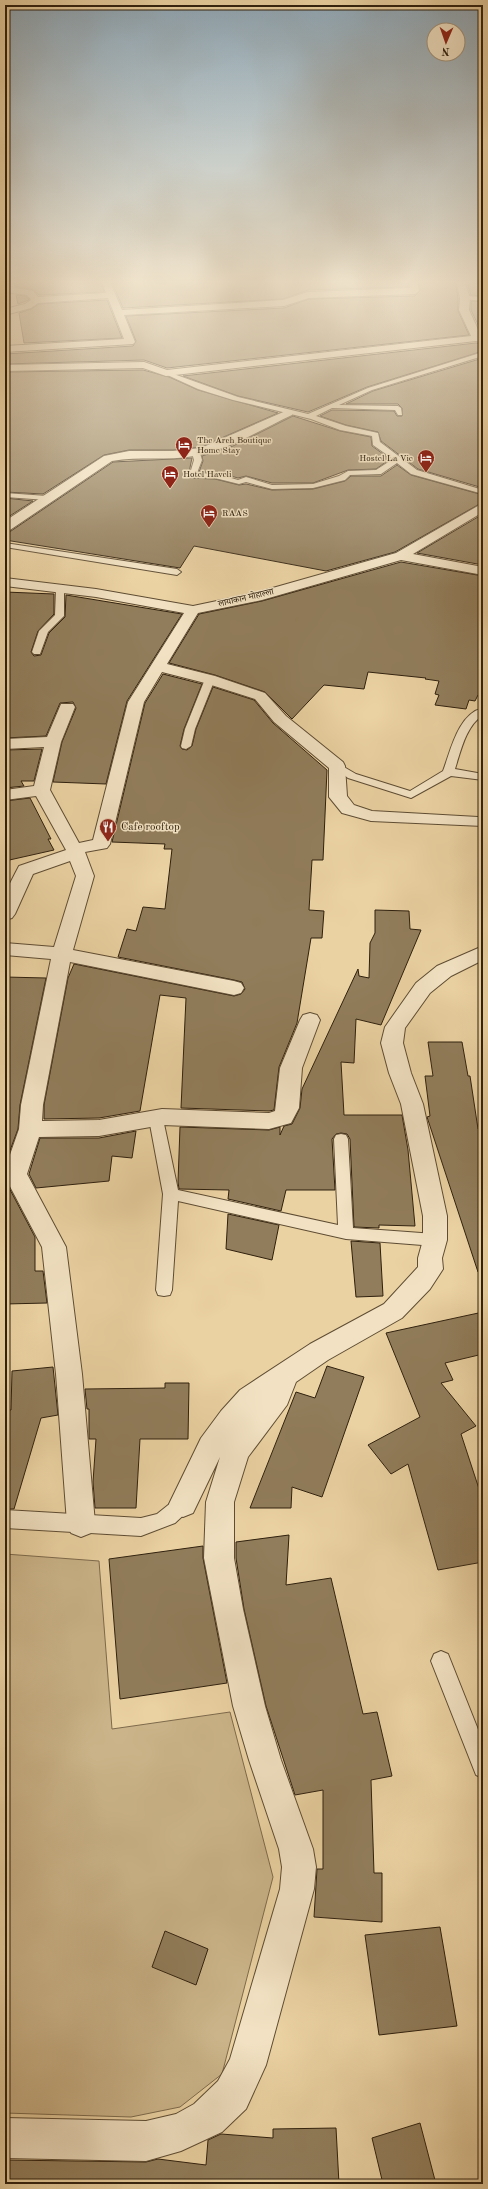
<svg xmlns="http://www.w3.org/2000/svg" width="488" height="2189" viewBox="0 0 488 2189" font-family="'Old Standard TT','Noto Serif Devanagari',serif">
<rect width="100%" height="100%" fill="#ebd2a2"/>
<filter id="stains"><feTurbulence type="fractalNoise" baseFrequency=".005" numOctaves="4"/><feColorMatrix values="0 0 0 0 .2 0 0 0 0 .09 0 0 0 0 .02 0 0 0 .5 -.17"/></filter>
<radialGradient id="worn" r=".72"><stop offset=".6" stop-color="#630" stop-opacity="0"/><stop offset="1" stop-color="#630" stop-opacity=".3"/></radialGradient>
<path fill="#cbb489" stroke="#7d6a4c" d="M 5,1554 L 99,1561 L 112,1729 L 230,1712 L 273,1877 L 222,2074 L 180,2107 L 131,2117 L 5,2113 Z"/>
<path fill="#917d5b" stroke="#2f200e" d="M 14,280 L 100,280 L 104,292 L 39,295 L 33,290 L 15,286 Z
M 111,280 L 408,280 L 408,287 L 308,290 L 283,299 L 123,308 Z
M 419,280 L 455,280 L 458,298 L 458,311 L 469,335 L 167,368 L 144,360 L 5,364 L 5,354 L 133,346 L 136,341 L 126,316 L 284,308 L 309,299 L 415,296 L 420,291 Z
M 466,280 L 483,280 L 483,296 L 471,295 Z
M 16,295 L 26,296 L 29,300 L 18,304 Z
M 107,300 L 122,338 L 24,343 L 19,313 L 31,309 L 39,304 Z
M 471,301 L 483,302 L 483,335 L 471,310 Z
M 476,343 L 483,344 L 483,351 L 367,387 L 308,412 L 238,396 L 183,376 Z
M 483,358 L 480,359 L 483,366 L 483,488 L 418,469 L 381,441 L 378,432 L 346,425 L 320,416 L 332,410 L 394,411 L 397,416 L 402,416 L 402,408 L 398,404 L 346,404 L 373,391 Z
M 143,370 L 169,377 L 198,390 L 278,413 L 201,447 L 173,450 L 129,450 L 104,455 L 43,494 L 5,492 L 5,372 Z
M 293,416 L 340,431 L 371,437 L 372,446 L 390,459 L 376,469 L 348,470 L 313,483 L 272,483 L 246,476 L 238,478 L 217,472 L 199,472 L 203,461 L 202,456 L 233,446 Z
M 192,458 L 188,477 L 189,478 L 215,479 L 239,485 L 246,484 L 272,490 L 313,489 L 345,481 L 351,476 L 381,476 L 397,465 L 411,475 L 483,495 L 483,502 L 395,552 L 326,571 L 194,546 L 180,568 L 5,540 L 5,532 L 11,531 L 113,462 Z
M 5,498 L 33,501 L 5,519 Z
M 483,514 L 483,565 L 417,553 Z
M 401,562 L 483,576 L 483,695 L 478,695 L 475,701 L 469,700 L 466,709 L 435,705 L 439,695 L 435,694 L 439,681 L 425,679 L 426,678 L 368,672 L 364,689 L 324,685 L 292,719 L 265,692 L 215,675 L 169,663 L 199,614 L 262,601 Z
M 5,592 L 54,594 L 54,614 L 38,631 L 31,652 L 34,656 L 41,655 L 49,633 L 65,617 L 66,595 L 182,614 L 127,701 L 106,784 L 53,782 L 62,742 L 76,708 L 73,702 L 60,703 L 46,736 L 5,738 Z
M 163,674 L 202,684 L 184,729 L 180,746 L 182,749 L 187,750 L 192,746 L 196,729 L 213,687 L 254,700 L 273,723 L 327,770 L 323,860 L 312,860 L 309,910 L 324,911 L 322,938 L 311,938 L 297,1023 L 279,1067 L 274,1110 L 269,1111 L 181,1108 L 186,998 L 160,995 L 140,1111 L 99,1118 L 44,1119 L 44,1105 L 68,978 L 74,964 L 234,996 L 241,994 L 245,989 L 242,982 L 234,980 L 118,957 L 127,929 L 136,931 L 143,907 L 165,909 L 172,849 L 164,849 L 165,844 L 112,842 L 145,703 Z
M 42,749 L 34,781 L 21,781 L 24,786 L 5,788 L 5,750 Z
M 30,798 L 51,839 L 48,839 L 54,850 L 5,861 L 5,801 Z
M 375,910 L 409,911 L 410,929 L 421,930 L 381,1025 L 356,1019 L 354,1063 L 341,1062 L 344,1115 L 402,1115 L 408,1150 L 415,1226 L 379,1225 L 379,1228 L 354,1227 L 350,1139 L 347,1134 L 341,1133 L 336,1134 L 332,1139 L 335,1190 L 286,1190 L 281,1211 L 228,1199 L 229,1190 L 179,1189 L 178,1182 L 180,1127 L 269,1130 L 280,1127 L 280,1135 L 284,1126 L 292,1124 L 300,1108 L 302,1089 L 358,969 L 359,976 L 369,978 L 370,943 L 375,933 Z
M 5,977 L 46,978 L 20,1105 L 18,1129 L 5,1164 Z
M 428,1042 L 462,1042 L 468,1076 L 470,1076 L 478,1129 L 483,1128 L 483,1271 L 478,1272 L 427,1117 L 430,1116 L 425,1076 L 433,1076 Z
M 136,1131 L 132,1158 L 112,1156 L 109,1181 L 36,1188 L 29,1174 L 40,1138 L 99,1138 Z
M 5,1180 L 35,1237 L 35,1271 L 43,1271 L 47,1303 L 5,1304 Z
M 228,1214 L 279,1225 L 272,1260 L 226,1249 Z
M 351,1241 L 380,1243 L 383,1296 L 356,1297 Z
M 483,1312 L 483,1354 L 445,1363 L 453,1380 L 441,1383 L 476,1426 L 461,1434 L 483,1501 L 483,1562 L 438,1570 L 408,1464 L 391,1474 L 368,1445 L 420,1417 L 386,1333 Z
M 327,1366 L 364,1377 L 322,1497 L 292,1487 L 291,1508 L 250,1508 L 296,1392 L 315,1398 Z
M 53,1367 L 58,1415 L 41,1418 L 14,1509 L 5,1509 L 5,1410 L 11,1410 L 12,1371 Z
M 165,1383 L 189,1383 L 188,1439 L 140,1439 L 136,1508 L 95,1508 L 93,1482 L 96,1439 L 89,1439 L 89,1409 L 87,1409 L 85,1389 L 165,1388 Z
M 289,1535 L 286,1585 L 331,1578 L 363,1714 L 377,1712 L 392,1776 L 371,1780 L 374,1873 L 382,1873 L 382,1922 L 314,1917 L 317,1869 L 323,1869 L 323,1790 L 295,1795 L 266,1706 L 244,1609 L 236,1558 L 236,1542 Z
M 203,1546 L 203,1558 L 227,1683 L 120,1699 L 109,1559 Z
M 440,1927 L 457,2026 L 379,2035 L 365,1935 Z
M 165,1931 L 208,1949 L 196,1985 L 152,1967 Z
M 420,2123 L 436,2184 L 383,2184 L 372,2138 Z
M 336,2128 L 339,2184 L 5,2184 L 5,2160 L 146,2162 L 158,2159 L 206,2165 L 208,2140 L 221,2134 L 273,2138 L 273,2129 Z"/>
<g fill="none" stroke-linecap="round" stroke-linejoin="round">
<path stroke="#c5ae84" stroke-width="10" stroke-dasharray="10 5" stroke-linecap="butt" d="M 330,280 L 331,282"/>
<g stroke="#5e4c33" stroke-width="2">
<path id="lane" d="M 465,296 L 483,297 L 483,301 L 463,299 Z
M 483,352 L 483,356 L 372,390 L 339,405 L 398,406 L 401,408 L 402,415 L 398,415 L 395,410 L 332,408 L 316,416 L 346,426 L 378,433 L 380,442 L 417,470 L 483,490 L 483,494 L 411,474 L 397,463 L 381,474 L 350,475 L 345,480 L 313,488 L 272,489 L 246,482 L 239,484 L 215,478 L 189,477 L 194,460 L 192,453 L 196,451 L 200,453 L 202,460 L 197,473 L 217,474 L 238,480 L 246,477 L 272,485 L 313,484 L 339,476 L 348,471 L 376,470 L 393,459 L 373,445 L 372,436 L 340,430 L 311,419 L 233,400 L 198,389 L 163,373 L 168,372 L 238,397 L 308,414 L 368,388 Z
M 5,493 L 47,496 L 51,498 L 47,500 L 5,497 Z
M 5,543 L 177,569 L 181,572 L 177,575 L 5,547 Z
M 60,586 L 64,589 L 64,616 L 48,632 L 40,654 L 34,654 L 32,652 L 39,631 L 55,615 L 56,589 Z
M 210,676 L 215,679 L 195,729 L 191,746 L 186,749 L 182,748 L 181,746 L 185,729 L 205,679 Z
M 483,708 L 483,715 C 466,726 461,750 455,769 L 483,774 L 483,780 L 451,776 L 411,798 L 348,778 L 332,766 L 337,763 L 356,774 L 410,791 L 443,771 C 451,750 458,714 483,708 Z
M 156,1114 L 161,1115 L 163,1119 L 178,1190 L 338,1225 L 334,1139 L 336,1135 L 341,1134 L 346,1135 L 348,1139 L 353,1228 L 435,1234 L 440,1236 L 443,1240 L 440,1244 L 435,1246 L 346,1239 L 178,1201 L 172,1290 L 170,1295 L 164,1296 L 158,1295 L 156,1290 L 163,1194 L 149,1119 L 151,1115 Z
M 183,1496 L 189,1498 L 192,1504 L 189,1510 L 175,1523 L 141,1536 L 5,1528 L 5,1510 L 141,1518 L 157,1514 L 177,1498 Z
M 441,1651 L 448,1654 L 483,1742 L 483,1778 L 476,1775 L 431,1661 L 434,1654 Z"/>
</g>
<g stroke="#5e4c33" stroke-width="2">
<path id="street" d="M 101,280 L 109,280 L 122,310 L 283,300 L 308,292 L 410,288 L 409,280 L 417,280 L 419,291 L 415,294 L 309,298 L 284,306 L 124,315 L 135,342 L 133,344 L 5,352 L 5,346 L 124,339 L 108,298 L 38,303 L 31,308 L 5,315 L 5,309 L 25,304 L 31,300 L 27,295 L 5,292 L 5,286 L 33,291 L 38,297 L 106,293 Z
M 456,280 L 464,280 L 470,298 L 469,310 L 481,336 L 483,337 L 483,343 L 476,341 L 166,376 L 143,368 L 5,371 L 5,365 L 144,362 L 167,370 L 471,336 L 459,310 L 460,298 Z
M 288,410 L 293,413 L 292,415 C 260,430 229,450 194,456 C 167,461 139,456 112,461 L 10,530 L 5,531 L 5,521 L 104,456 L 129,451 L 173,451 L 201,448 Z
M 483,503 L 483,512 L 413,554 L 483,567 L 483,575 L 401,560 L 262,600 L 198,613 L 167,664 L 215,676 L 265,693 L 286,716 L 343,762 L 345,766 L 347,796 L 354,805 L 372,811 L 478,817 L 483,818 L 483,826 L 371,821 L 342,813 L 329,797 L 329,768 L 274,722 L 255,699 L 205,683 L 162,672 L 144,702 L 110,844 L 107,848 L 85,852 L 94,876 L 73,950 L 234,981 L 241,983 L 244,988 L 241,993 L 234,995 L 70,962 L 43,1105 L 42,1121 L 99,1120 L 162,1109 L 269,1113 L 275,1111 L 280,1068 L 300,1020 L 303,1015 L 310,1013 L 317,1015 L 320,1020 L 302,1068 L 299,1108 L 291,1123 L 269,1129 L 162,1125 L 99,1136 L 39,1137 L 27,1174 L 66,1247 L 82,1374 L 95,1523 L 91,1533 L 81,1537 L 71,1533 L 67,1523 L 56,1374 L 42,1247 L 5,1177 L 5,1169 L 19,1129 L 21,1105 L 51,959 L 5,955 L 5,943 L 54,947 L 76,876 L 70,861 L 33,874 L 15,914 L 12,918 L 5,920 L 5,893 L 19,866 L 66,850 L 36,796 L 5,800 L 5,790 L 34,786 L 44,747 L 5,749 L 5,739 L 47,737 L 61,704 L 73,704 L 75,707 L 61,742 L 50,790 L 79,843 L 93,840 L 128,702 L 184,613 L 96,597 L 5,586 L 5,578 L 96,589 L 193,606 L 255,593 L 396,553 Z
M 483,946 L 483,960 L 451,976 L 430,993 L 405,1028 L 403,1043 L 411,1073 L 423,1104 L 447,1216 L 447,1240 L 442,1258 L 443,1269 L 430,1289 L 402,1318 L 328,1360 L 296,1382 L 287,1405 L 248,1457 L 234,1502 L 234,1558 L 243,1609 L 265,1706 L 281,1760 L 313,1849 L 316,1867 L 314,1889 L 266,2065 L 246,2109 L 222,2132 L 181,2151 L 146,2161 L 5,2158 L 5,2118 L 146,2121 L 176,2114 L 194,2104 L 218,2081 L 230,2059 L 280,1889 L 282,1867 L 279,1849 L 249,1760 L 233,1706 L 204,1558 L 206,1502 L 220,1457 L 193,1513 L 183,1517 L 173,1513 L 169,1504 L 201,1438 L 221,1411 L 240,1390 L 310,1344 L 384,1304 L 418,1267 L 418,1258 L 423,1240 L 423,1216 L 401,1104 L 389,1073 L 381,1043 L 385,1027 L 416,983 L 437,966 Z"/>
</g>
<use href="#lane" fill="#f2e2c3" fill-rule="evenodd"/>
<use href="#street" fill="#f2e2c3" fill-rule="evenodd"/>
</g>
<linearGradient id="sky" x2="0" y2="1"><stop stop-color="#8fa8b8"/><stop offset="0.48" stop-color="#f6ebd5"/><stop offset="1" stop-color="#f6ebd5" stop-opacity="0"/></linearGradient>
<rect width="488" height="587" fill="url(#sky)"/>
<defs>
<g id="hotel-pin" transform="scale(0.9)"><path d="M0 17L-7.5 6A9.5 9.5 0 1 1 7.5 6Z" fill="#8f2418" stroke="#f2e2c3"/><path d="M-6-4.5h1.5V1H6V5H4.5V3h-9V5H-6ZM-4 0a1.8 1.8 0 1 1 3.6 0ZM.5 0V-2.5h3Q6-2.5 6 0Z" fill="#fff"/></g>
<g id="restaurant-pin" transform="scale(0.9)"><path d="M0 17L-7.5 6A9.5 9.5 0 1 1 7.5 6Z" fill="#8f2418" stroke="#f2e2c3"/><path d="M-5-6h1v4h1v-4h1v4h1v-4h1v5L-1.5 .5V6h-2V.5L-5-1ZM5-6V6H3V1.5H1.5Q1.5-4 5-6Z" fill="#fff"/></g>
</defs>
<g fill-rule="evenodd">
<use href="#hotel-pin" x="184" y="445"/>
<use href="#hotel-pin" x="426" y="458"/>
<use href="#hotel-pin" x="170" y="474"/>
<use href="#hotel-pin" x="209" y="513"/>
<use href="#restaurant-pin" x="108" y="827"/>
</g>
<g text-anchor="middle" dominant-baseline="central" stroke-width="3" stroke-linejoin="round" paint-order="stroke">
<g font-size="9" fill="#2f200e" stroke="#f2e2c3" text-anchor="start">
<text x="197" y="440">The Arch Boutique<tspan x="197" dy="10">Home Stay</tspan></text>
<text x="413" y="458" text-anchor="end">Hostel La Vie</text>
<text x="183" y="474">Hotel Haveli</text>
<text x="222" y="513">RAAS</text>
</g>
<g font-size="9" fill="#2f200e" stroke="#f2e2c3">
<text transform="translate(246 598) rotate(-13)">लायाकान मोहाल्ला</text>
</g>
<g font-size="11" fill="#2f200e" stroke="#f2e2c3" text-anchor="start">
<text x="121" y="827">Cafe rooftop</text>
</g>
</g>
<rect width="488" height="2189" fill="none" stroke="#ebd2a2" stroke-width="20"/>
<rect x="6" y="6" width="476" height="2177" fill="none" stroke="#2f200e" stroke-width="2"/>
<rect x="10" y="10" width="468" height="2169" fill="none" stroke="#2f200e"/>
<g transform="translate(446 42) rotate(182)"><circle r="19" fill="#f2e2c3" stroke="#a4947b"/>
<path d="M0-3L7 15L0 10L-7 15Z" fill="#8f2418"/>
<text y="-6" font-size="11" font-weight="bold" text-anchor="middle" fill="#2f200e">N</text>
</g>
<rect width="100%" height="100%" filter="url(#stains)"/>
<rect width="100%" height="100%" fill="url(#worn)"/>
</svg>
